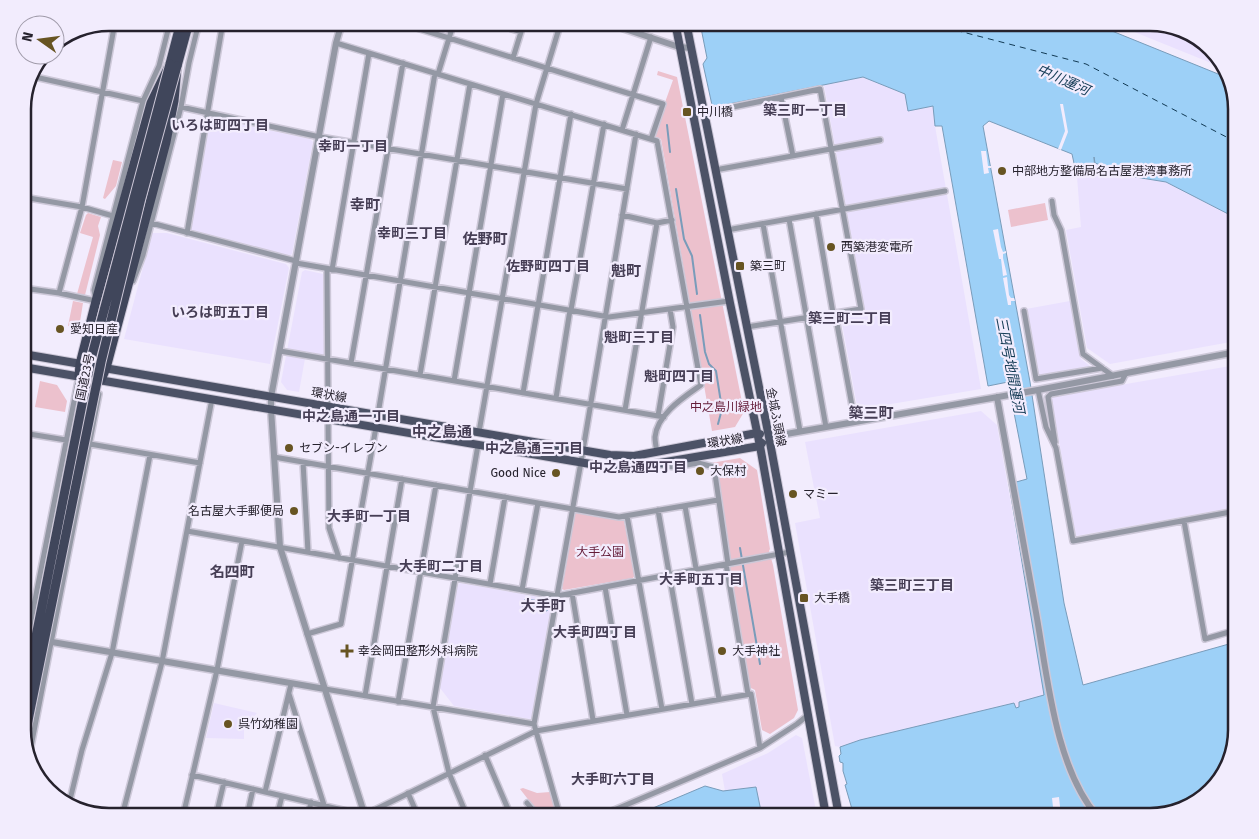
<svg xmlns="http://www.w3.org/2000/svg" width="1259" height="839" viewBox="0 0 1259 839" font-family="'Fira Sans','Noto Sans JP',sans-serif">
<rect width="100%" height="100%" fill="#f2ecfd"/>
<path fill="#eae1fe" d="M 1130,23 L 1150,23 L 1198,37 L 1225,66 L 1226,69 L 1127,29 Z
M 863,77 L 934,106 L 935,126 L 981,389 L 861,409 L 857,406 L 841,318 L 865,312 L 824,85 Z
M 212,118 L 310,139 L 313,142 L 292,254 L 289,256 L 192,231 L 190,229 L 210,119 Z
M 1093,157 L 1129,176 L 1166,182 L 1236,218 L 1236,341 L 1110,364 L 1087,348 L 1066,230 L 1081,227 L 1077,177 L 1095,174 Z
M 152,233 L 167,233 L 286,264 L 289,268 L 270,364 L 124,339 Z
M 305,270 L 323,274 L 324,356 L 306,353 L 299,392 L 287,390 L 281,382 L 302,272 Z
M 1070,301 L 1081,359 L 1090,366 L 1091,367 L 1038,376 L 1026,309 Z
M 1236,365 L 1236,507 L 1076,536 L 1051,397 Z
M 981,411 L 997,425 L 1045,695 L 1019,702 L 1019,707 L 1016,708 L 1014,703 L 860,740 L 840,747 L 835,746 L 795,523 L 820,518 L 805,442 Z
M 460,583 L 551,599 L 553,601 L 533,717 L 530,719 L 454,706 L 440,688 L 457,586 Z
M 214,703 L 257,713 L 244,728 L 244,739 L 206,738 Z
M 796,735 L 802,738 L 817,816 L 762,816 L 756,787 L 725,791 L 722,774 L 768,753 Z"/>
<path fill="#ecc1cd" d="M 658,71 L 677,77 L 744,412 L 735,427 L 712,431 L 661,139 L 653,136 L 673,80 L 657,75 Z
M 113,160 L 122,162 L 116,186 L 105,199 L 103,198 Z
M 1045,203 L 1048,220 L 1011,227 L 1008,210 Z
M 88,213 L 101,217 L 98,226 L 100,235 L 85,295 L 77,294 L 93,237 L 80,233 L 86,215 Z
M 73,301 L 83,303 L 79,328 L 68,326 Z
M 40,381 L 57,385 L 67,401 L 65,412 L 35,407 Z
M 740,458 L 757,470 L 770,549 L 769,551 L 773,565 L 798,710 L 794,718 L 770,734 L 762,730 L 755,690 L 749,687 L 729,573 L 729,557 L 717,466 L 711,463 Z
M 577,512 L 624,521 L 635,575 L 633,578 L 564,590 L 562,589 L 575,513 Z
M 523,788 L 537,793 L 550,792 L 557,816 L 541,816 L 520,789 Z"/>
<path fill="#9dd0f7" stroke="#799cba" d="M 700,23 L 1096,23 L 1107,29 L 1228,78 L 1236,109 L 1236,218 L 1166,182 L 1129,176 L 1095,163 L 1094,157 L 1095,174 L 1077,177 L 1072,154 L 989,121 L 983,126 L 1030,382 L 1064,603 L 1083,685 L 1236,642 L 1236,730 L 1222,778 L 1189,807 L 1150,816 L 854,816 L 845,785 L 847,784 L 843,771 L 843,763 L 840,762 L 839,756 L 841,754 L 840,747 L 860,740 L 1014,703 L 1016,708 L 1019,707 L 1019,702 L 1044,695 L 1009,484 L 1027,479 L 1008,382 L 988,386 L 942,126 L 935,126 L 933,106 L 908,111 L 905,94 L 863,77 L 714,107 L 712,105 L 703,64 L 707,58 Z
M 525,599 L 548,602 L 547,611 L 523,607 Z
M 705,786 L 723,791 L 756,787 L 762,816 L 634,816 Z"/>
<path fill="#f2ecfd" d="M 1060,104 L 1063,104 L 1068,132 L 1061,150 L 1058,149 L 1065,131 Z
M 981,151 L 986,151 L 988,166 L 991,166 L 991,168 L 988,168 L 989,173 L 984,174 Z
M 998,229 L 1001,247 L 1003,252 L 1006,251 L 1006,253 L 1003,254 L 1003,258 L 1007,275 L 1003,276 L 1001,259 L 999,259 L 993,230 Z
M 1007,277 L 1009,295 L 1011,298 L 1014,298 L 1015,301 L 1011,301 L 1011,305 L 1008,305 L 1003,278 Z
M 1059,797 L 1061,816 L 1054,816 L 1052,798 Z"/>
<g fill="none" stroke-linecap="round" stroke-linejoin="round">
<path stroke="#799cba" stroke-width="2" d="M 667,125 L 670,152
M 676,189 L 684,239 L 692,256 L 697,294
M 700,315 L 705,352 L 709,364 L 716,371 L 722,409 L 718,424
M 740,548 L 760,664"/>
<path stroke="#123a54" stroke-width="1" stroke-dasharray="6 5" stroke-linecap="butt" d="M 924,22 L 1086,64 L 1236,142"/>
<g stroke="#cdc8d8" stroke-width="8">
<path id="minor" d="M 397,22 L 663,104 L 651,139
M 491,22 L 521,32 L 513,58
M 336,43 L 657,141 L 701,385 C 684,397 657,414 655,437 C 655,441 656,447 657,452
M 438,74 L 454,22
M 35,77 L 143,101
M 781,97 L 793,156
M 181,107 L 320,137 L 627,189
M 704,113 L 820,89 L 861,309 L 747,327
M 622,130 L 651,37
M 715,170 L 880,140
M 23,197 L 82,207 L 113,216
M 1052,201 L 1054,215 L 1061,230 L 1083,354 L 1113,376
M 816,214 L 833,313
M 622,215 L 657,223 L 625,410
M 789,219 L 826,427
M 151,223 L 296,261
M 657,223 L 672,220
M 763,224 L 800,431
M 727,230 L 945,191
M 187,233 L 223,22
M 296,263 L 609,317 L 729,301
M 327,269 L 328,405
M 332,270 L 369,53
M 133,281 L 143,255 L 181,107 L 189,63 L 199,22
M 23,288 L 59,293 L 96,301 L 94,290 L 143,101 L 159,66 L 170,22
M 59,293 L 82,207 L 115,22
M 571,310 L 604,124
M 1024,311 L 1036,379 L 1102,368
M 835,313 L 855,422
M 280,351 L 664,417
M 351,363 L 403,63
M 420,375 L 470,84
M 454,381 L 503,94
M 1038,390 L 1046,427 L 1056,448 L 1073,541 L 1236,511
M 523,393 L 571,114
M 556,398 L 570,310
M 378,414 L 435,73
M 658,416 L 673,327 L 670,309
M 328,419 L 329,528 L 339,558
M 479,432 L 536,104 L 561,22
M 23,433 L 66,440
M 1055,442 L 1048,397 L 1051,394 L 1122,381 L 1126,373
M 90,444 L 200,463
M 274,457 L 619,517 L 718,500
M 303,462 L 308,552
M 659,465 L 675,467 L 698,463 L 714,467 L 728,564
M 685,506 L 719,699
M 658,510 L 692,704
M 627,516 L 662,709
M 1184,521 L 1205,639 L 1236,630
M 187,531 L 557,596 L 790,552
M 726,564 L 748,694
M 490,584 L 505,497
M 605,587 L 627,715
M 522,590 L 538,503
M 572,593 L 593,720
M 307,634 L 341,624 L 376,427
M 23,661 L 79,376
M 325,689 L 534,724 L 560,816
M 289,694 L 324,805
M 365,696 L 402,479
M 398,702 L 436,485
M 534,724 L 581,462 L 636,134
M 485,755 L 511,816
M 29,757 L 99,394
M 192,775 L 364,815 L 536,731 L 751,694 L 760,748
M 265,792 L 291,684
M 408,793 L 418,816
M 527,803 L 538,816
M 69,804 L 82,750 L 112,653 L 150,455
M 122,816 L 162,662 L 212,399
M 183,816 L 217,670 L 242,541
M 216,816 L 224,782
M 247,816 L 253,789
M 277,816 L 282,796
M 308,816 L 311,802
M 467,816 L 449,773 L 433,707 L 478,445
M 600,816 L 760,748 L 797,724 L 808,715"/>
</g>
<g stroke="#cdc8d8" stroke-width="9">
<path id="tertiary" d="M 342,22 L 336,43 L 271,397 L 271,409 L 280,547 L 365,816
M 604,22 L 679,47 L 691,48
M 997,397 C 1009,467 1022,537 1035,607 C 1047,671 1054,766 1097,816
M 769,437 L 1038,390 L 1236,352
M 23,637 L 325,689"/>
</g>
<g stroke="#cdc8d8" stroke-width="10">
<path id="primary" d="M 675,22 L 730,303 L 760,446 L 826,816
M 686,22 L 769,437 L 839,816
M 23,354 L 610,455 L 634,456 L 757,433 L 760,434
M 23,367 L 608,467 L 621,468 L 654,464 L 760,446 L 762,443"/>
</g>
<g stroke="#cdc8d8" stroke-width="11">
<path id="trunk" d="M 79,376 L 80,364 L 96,301 L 151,103 L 170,64 L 181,22
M 101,380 L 106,368 L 166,142 L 174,101 L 177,66 L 189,22"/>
</g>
<use href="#minor" stroke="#9498a4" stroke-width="5"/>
<use href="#tertiary" stroke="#9498a4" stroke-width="6"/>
<use href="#primary" stroke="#4c5266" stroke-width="8"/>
<use href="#trunk" stroke="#40465b" stroke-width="9"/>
<g stroke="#cdc8d8" stroke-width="11" stroke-linecap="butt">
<path id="trunk-bridge" d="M 23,702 L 91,359 L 170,64
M 24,740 L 101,362 L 141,198 L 177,66"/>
</g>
<use href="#trunk-bridge" stroke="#40465b" stroke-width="9"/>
</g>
<g fill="#675422" stroke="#f2ecfd" stroke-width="2">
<rect x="682" y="107" width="10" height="10" rx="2.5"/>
<circle cx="1002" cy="171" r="5"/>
<circle cx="831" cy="247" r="5"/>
<rect x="735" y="261" width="10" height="10" rx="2.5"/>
<circle cx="60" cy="329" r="5"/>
<circle cx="289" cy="448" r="5"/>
<circle cx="700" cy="471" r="5"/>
<circle cx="556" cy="473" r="5"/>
<circle cx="793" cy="494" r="5"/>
<circle cx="294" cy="511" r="5"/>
<rect x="799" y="593" width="10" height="10" rx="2.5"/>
<path d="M344.5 643.5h5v5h5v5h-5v5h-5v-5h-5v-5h5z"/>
<circle cx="722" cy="651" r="5"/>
<circle cx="228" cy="724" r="5"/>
</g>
<g text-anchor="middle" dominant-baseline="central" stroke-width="4.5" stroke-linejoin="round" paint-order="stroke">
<g font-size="12" fill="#26222d" stroke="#f2ecfd" text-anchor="start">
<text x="697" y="112">中川橋</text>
<text x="1012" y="171">中部地方整備局名古屋港湾事務所</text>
<text x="841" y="247">西築港変電所</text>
<text x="750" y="266">築三町</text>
<text x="70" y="329">愛知日産</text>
<text x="299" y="448">セブン-イレブン</text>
<text x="710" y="471">大保村</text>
<text x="546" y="473" text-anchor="end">Good Nice</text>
<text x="803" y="494">マミー</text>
<text x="284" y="511" text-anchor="end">名古屋大手郵便局</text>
<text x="814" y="598">大手橋</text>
<text x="358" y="651">幸会岡田整形外科病院</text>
<text x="732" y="651">大手神社</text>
<text x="238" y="724">呉竹幼稚園</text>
</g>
<g font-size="12" fill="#26222d" stroke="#f2ecfd">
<text transform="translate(85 377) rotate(-78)">国道23号</text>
<text transform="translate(329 395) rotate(10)">環状線</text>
<text transform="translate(776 417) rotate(79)">金城ふ頭線</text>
<text transform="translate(725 441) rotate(-10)">環状線</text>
</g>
<g font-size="12" fill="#641c38" stroke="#f2ecfd">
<text x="726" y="407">中之島川緑地</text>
<text x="600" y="552">大手公園</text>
</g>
<g font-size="14" font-style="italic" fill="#123a54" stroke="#f2ecfd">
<text transform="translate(1063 80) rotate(24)">中川運河</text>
<text transform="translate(1010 365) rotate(79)">三四号地間運河</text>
</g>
<g font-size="14" font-weight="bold" fill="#463e55" stroke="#f2ecfd">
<text x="805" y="110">築三町一丁目</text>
<text x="220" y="125">いろは町四丁目</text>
<text x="353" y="146">幸町一丁目</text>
<text x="412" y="233">幸町三丁目</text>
<text x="548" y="266">佐野町四丁目</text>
<text x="220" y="312">いろは町五丁目</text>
<text x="850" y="318">築三町二丁目</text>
<text x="639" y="337">魁町三丁目</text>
<text x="679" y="376">魁町四丁目</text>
<text x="351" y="416">中之島通一丁目</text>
<text x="534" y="448">中之島通三丁目</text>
<text x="638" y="467">中之島通四丁目</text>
<text x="369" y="516">大手町一丁目</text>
<text x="441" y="566">大手町二丁目</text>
<text x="701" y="579">大手町五丁目</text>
<text x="912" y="585">築三町三丁目</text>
<text x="595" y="632">大手町四丁目</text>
<text x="613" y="779">大手町六丁目</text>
</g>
<g font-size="15" font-weight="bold" fill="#463e55" stroke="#f2ecfd">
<text x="365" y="205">幸町</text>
<text x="485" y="239">佐野町</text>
<text x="626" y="271">魁町</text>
<text x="871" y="413">築三町</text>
<text x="442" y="432">中之島通</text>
<text x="232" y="572">名四町</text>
<text x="543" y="606">大手町</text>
</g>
</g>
<path d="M0 0H1259V839H0ZM109 31H1150A78 78 0 0 1 1228 109V730A78 78 0 0 1 1150 808H109A78 78 0 0 1 31 730V109A78 78 0 0 1 109 31Z" fill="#f2ecfd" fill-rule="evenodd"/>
<path fill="none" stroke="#26222d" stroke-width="2.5" d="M109 31H1150A78 78 0 0 1 1228 109V730A78 78 0 0 1 1150 808H109A78 78 0 0 1 31 730V109A78 78 0 0 1 109 31Z"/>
<g transform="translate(40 40) rotate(284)"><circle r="24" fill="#f2ecfd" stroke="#a09baa"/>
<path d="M0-4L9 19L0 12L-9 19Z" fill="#675422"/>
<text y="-8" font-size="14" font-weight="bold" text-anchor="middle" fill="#26222d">N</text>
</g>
</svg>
